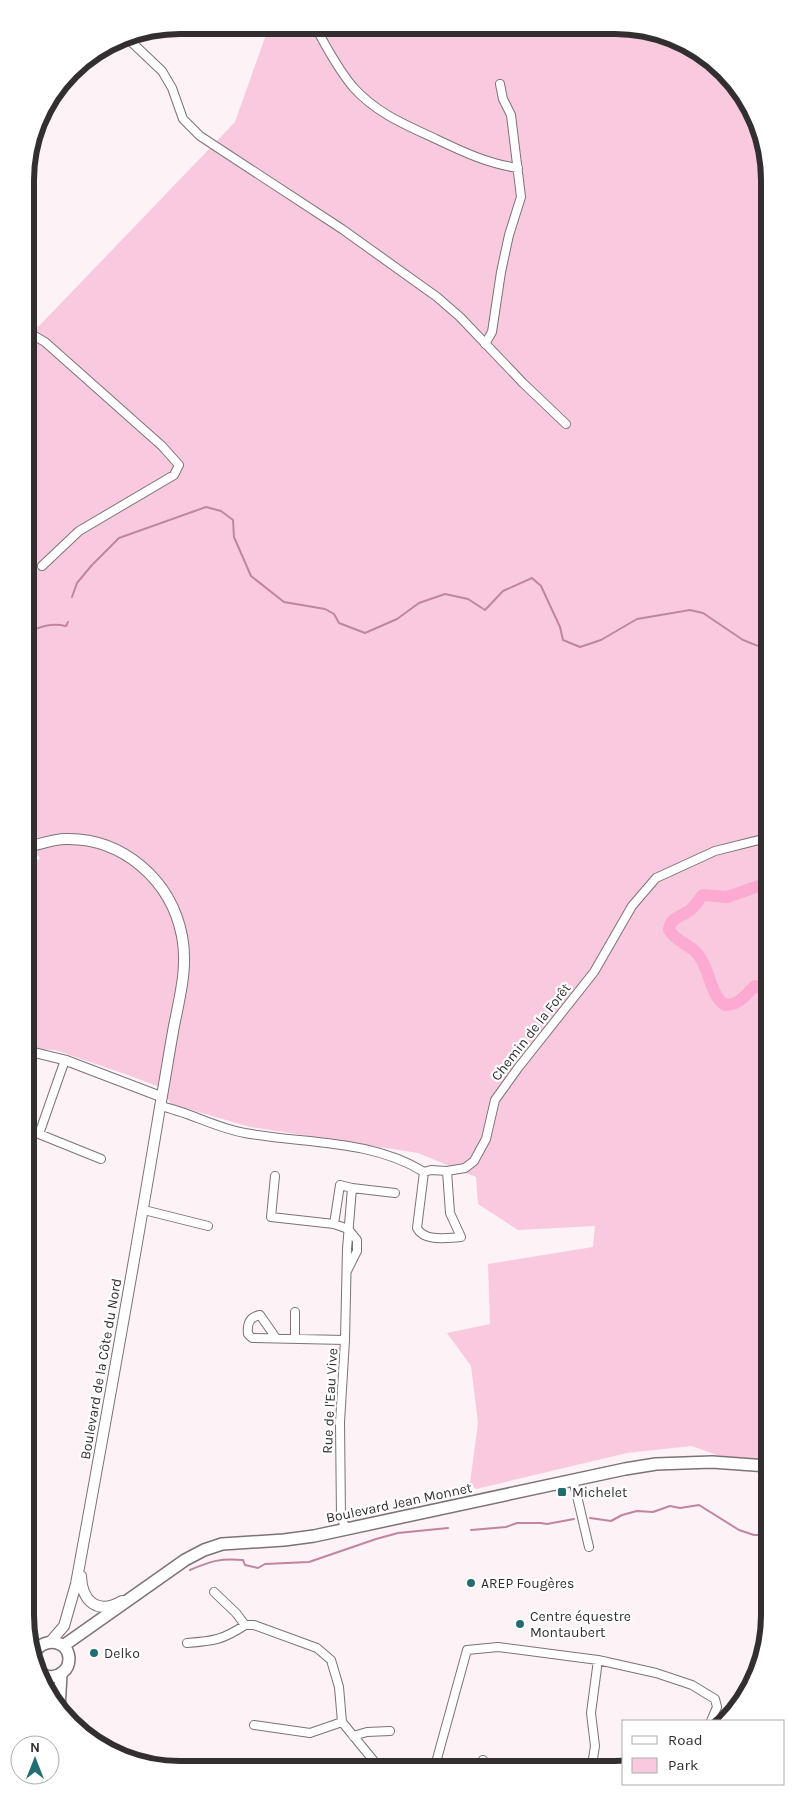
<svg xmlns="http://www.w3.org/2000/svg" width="795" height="1795" viewBox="0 0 795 1795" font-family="Karla,sans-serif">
<rect width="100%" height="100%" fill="#fdf2f6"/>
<path fill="#f9cadf" d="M 269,26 L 646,28 L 718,63 L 744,94 L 765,139 L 769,1474 L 692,1446 L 627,1453 L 476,1489 L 470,1483 L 478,1423 L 471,1366 L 447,1333 L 490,1324 L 488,1264 L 593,1247 L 595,1226 L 518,1230 L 478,1204 L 476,1177 L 418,1153 L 250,1127 L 171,1104 L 160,1087 L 122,1073 L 55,1050 L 28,1049 L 28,870 L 40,858 L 28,844 L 26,336 L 40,325 L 235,122 Z"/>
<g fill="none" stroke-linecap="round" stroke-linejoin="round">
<path stroke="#c085a1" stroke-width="2" d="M 72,597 L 77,583 L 92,565 L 119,538 L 206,507 L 221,511 L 233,520 L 234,537 L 251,576 L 284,602 L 325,609 L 334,614 L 339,623 L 365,633 L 397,619 L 419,603 L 445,594 L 468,599 L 485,610 L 503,591 L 532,578 L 541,586 L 560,627 L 563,640 L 580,647 L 601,640 L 637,619 L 690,610 L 703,613 L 743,640 L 766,649
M 27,633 C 41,626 51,623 66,626 L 68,622
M 590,1518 L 611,1521 L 622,1515 L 637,1511 L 653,1512 L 670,1506 L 680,1508 L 699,1505 L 739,1530 L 754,1535 L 769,1535
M 471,1530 L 506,1527 L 517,1523 L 541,1523 L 547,1524 L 574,1519
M 190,1570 C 211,1561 220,1558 243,1560 L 245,1565 L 258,1568 L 265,1564 L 309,1562 L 376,1539 L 398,1533 L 448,1528"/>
<path stroke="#fcaad1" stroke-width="12" d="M 758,124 L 761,138 L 765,142
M 767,883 L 727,897 L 703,895 C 698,900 695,907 689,911 C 680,917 670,918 669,930 C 675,940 685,943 694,950 C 698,954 703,962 705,967 C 711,979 712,996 725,1005 C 740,1005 746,994 755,986 L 763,988 L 768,995"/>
<g stroke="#7c7277" stroke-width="10">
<path id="minor" d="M 315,26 C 326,47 338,69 353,87 C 376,113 406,125 436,139 C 463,152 489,164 518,168
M 125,36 L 162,71 L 172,88 L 183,119 L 200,136 L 342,229 L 437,297 L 460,317 L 523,383 L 566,424
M 26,331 L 45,342 L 162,446 L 179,465 L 174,475 L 79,531 L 42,566
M 485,344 L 492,332 L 501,272 L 509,235 L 521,197 L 511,115 L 503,99 L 500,84
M 65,1060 L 39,1134 L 101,1159
M 160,1106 C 189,1112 216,1128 245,1133 C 304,1144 371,1139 424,1172 L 431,1170 L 447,1171 L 465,1168 L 474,1161 L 486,1139 L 495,1100 L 518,1068 L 594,972 L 632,906 L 656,878 L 715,851 L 767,838
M 424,1172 L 417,1228 C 424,1242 447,1238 461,1237 L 450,1213 L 447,1171
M 275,1176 L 271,1217 L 334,1224 L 348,1229 L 357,1240 L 357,1251 L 347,1271
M 144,1210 L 208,1226
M 334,1224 L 340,1185 L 352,1188
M 276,1338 L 260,1315 C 249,1317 247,1324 248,1334 L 252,1338 L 345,1340
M 295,1339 L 295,1312
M 573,1479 L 589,1547
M 347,1530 L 341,1518 L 340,1422 L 345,1340 L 347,1249 L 352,1188 L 395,1193
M 214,1592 L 236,1613 L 245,1625 L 254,1625 L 317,1648 L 331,1660 L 339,1687 L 342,1722 L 378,1766
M 30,1642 L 37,1647
M 187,1643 C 213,1641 223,1640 245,1625
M 254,1725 L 310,1733 L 342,1722
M 353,1736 L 367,1732 L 390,1731
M 482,1765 L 483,1760
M 528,1765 L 528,1764
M 592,1765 L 595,1746 L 591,1713 L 598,1660
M 435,1766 L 467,1650 L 498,1647 L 598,1660 L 656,1673 L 692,1685 L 715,1699 L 717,1707 L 711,1721"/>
</g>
<g stroke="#7c7277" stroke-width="11">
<path id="tertiary" d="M 28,1051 L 65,1060 L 162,1097"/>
</g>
<g stroke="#7c7277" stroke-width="12">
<path id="secondary" d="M 28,847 C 40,844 53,839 66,839 C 123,838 171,880 182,936 C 188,966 180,996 174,1026 C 169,1053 165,1080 160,1107 C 134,1266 105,1425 76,1584 L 64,1626 L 51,1641
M 81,1576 C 82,1602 98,1615 122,1601"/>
</g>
<g stroke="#7c7277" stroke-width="14">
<path id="primary" d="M 63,1646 L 185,1560 L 204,1550 L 222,1544 L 284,1540 L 314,1536 L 625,1469 L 656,1464 L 712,1462 L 769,1466
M 34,1664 C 28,1640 67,1633 69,1658 C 69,1663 67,1669 63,1672 C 54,1680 42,1677 35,1668
M 45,1676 L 54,1697 L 54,1703
M 59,1709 L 61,1674"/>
</g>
<use href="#minor" stroke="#fff" stroke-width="8"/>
<use href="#tertiary" stroke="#fff" stroke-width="9"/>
<use href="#secondary" stroke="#fff" stroke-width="10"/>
<use href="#primary" stroke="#fff" stroke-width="11"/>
</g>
<g fill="#226d71" stroke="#fff" stroke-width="2">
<rect x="557" y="1487" width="10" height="10" rx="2.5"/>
<circle cx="471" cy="1583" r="5"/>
<circle cx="520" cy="1624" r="5"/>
<circle cx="94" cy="1653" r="5"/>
</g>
<g text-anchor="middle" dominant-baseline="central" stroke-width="4.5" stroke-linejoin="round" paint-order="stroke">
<g font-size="14" fill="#332f30" stroke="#fff">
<text transform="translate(531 1032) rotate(-52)">Chemin de la Forêt</text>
<text transform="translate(101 1369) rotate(-80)">Boulevard de la Côte du Nord</text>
<text transform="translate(330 1401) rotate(-87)">Rue de l'Eau Vive</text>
<text transform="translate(399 1503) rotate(-12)">Boulevard Jean Monnet</text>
</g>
<g font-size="14" fill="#332f30" stroke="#fff" text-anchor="start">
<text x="572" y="1492">Michelet</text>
<text x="481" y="1583">AREP Fougères</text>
<text x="530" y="1616">Centre équestre<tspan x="530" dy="16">Montaubert</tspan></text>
<text x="104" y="1653">Delko</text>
</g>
</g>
<path d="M0 0H795V1795H0ZM180 34H615A146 146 0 0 1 761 180V1615A146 146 0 0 1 615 1761H180A146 146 0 0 1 34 1615V180A146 146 0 0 1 180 34Z" fill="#fff" fill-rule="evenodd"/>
<path fill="none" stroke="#332f30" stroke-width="6" d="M180 34H615A146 146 0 0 1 761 180V1615A146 146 0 0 1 615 1761H180A146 146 0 0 1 34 1615V180A146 146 0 0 1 180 34Z"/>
<rect x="622" y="1720" width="162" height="65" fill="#ffffff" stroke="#adacac"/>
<rect x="632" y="1736" width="25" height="8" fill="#ffffff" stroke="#adacac"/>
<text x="668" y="1745" font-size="15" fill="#332f30">Road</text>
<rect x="632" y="1758" width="25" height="15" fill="#f9cadf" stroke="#adacac"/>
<text x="668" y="1770" font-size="15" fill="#332f30">Park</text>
<g transform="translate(35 1760)"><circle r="24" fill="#ffffff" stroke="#adacac"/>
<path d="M0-4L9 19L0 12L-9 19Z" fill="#226d71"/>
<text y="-8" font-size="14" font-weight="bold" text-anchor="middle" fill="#332f30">N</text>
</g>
</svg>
